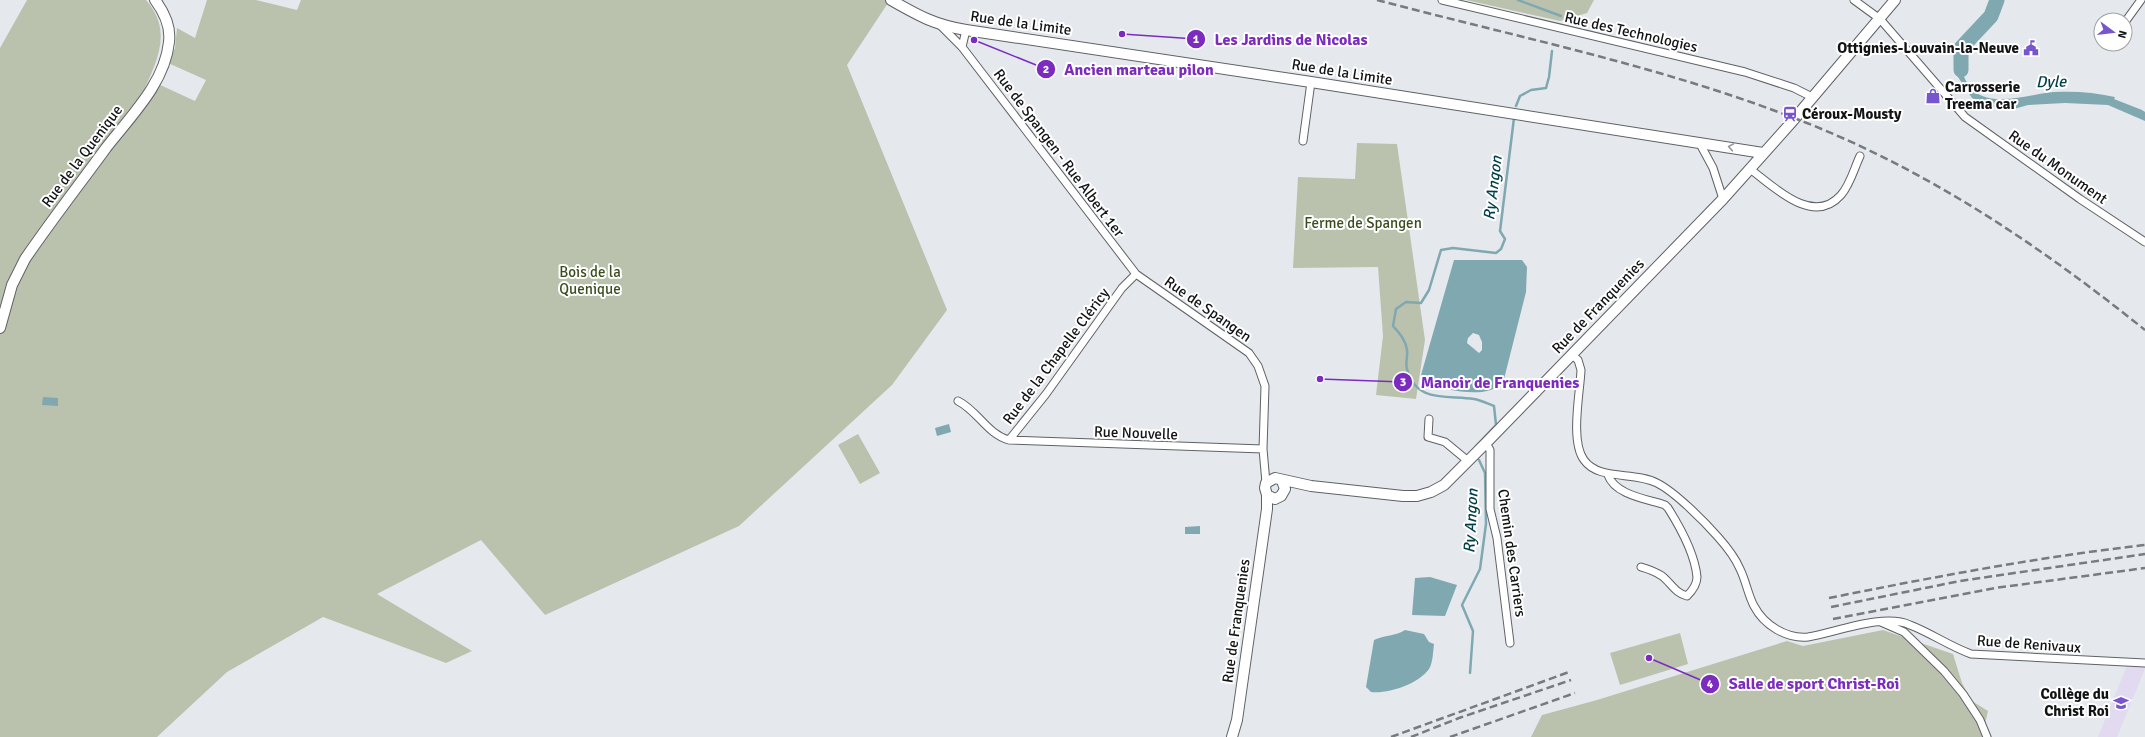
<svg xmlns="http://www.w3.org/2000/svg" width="2145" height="737" viewBox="0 0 2145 737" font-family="Signika,sans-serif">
<rect width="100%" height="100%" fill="#e5e9ed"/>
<path fill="#e2daf0" d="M 2128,663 L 2145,663 L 2145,669 L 2117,737 L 2098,737 Z"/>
<path fill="#bac2ae" d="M 27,0 L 146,0 C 174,32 156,62 142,95 L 158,84 L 195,101 L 206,80 L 168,63 L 175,48 L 177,28 L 195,38 L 207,0 L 256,0 L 297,10 L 301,0 L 890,0 L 847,65 L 947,310 L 892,385 L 739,526 L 545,615 L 481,540 L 377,594 L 472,651 L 446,663 L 323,617 L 227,672 L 157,737 L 0,737 L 0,48 Z
M 1466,0 L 1594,0 L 1587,13 L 1560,21 Z
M 1357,143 L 1397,144 L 1425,340 L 1416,399 L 1376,395 L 1383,336 L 1378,267 L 1293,268 L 1298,177 L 1355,179 Z
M 858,434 L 880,473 L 860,484 L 838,445 Z
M 1883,630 L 1953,654 L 1962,683 L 1972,701 L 1988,711 L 1985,724 L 1992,737 L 1531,737 L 1542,715 L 1597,700 L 1787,641 L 1803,646 Z
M 1680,633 L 1688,664 L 1620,685 L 1610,653 Z"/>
<path fill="#80a8b0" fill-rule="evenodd" d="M 1995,0 L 2002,0 C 1996,24 1966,35 1962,61 C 1961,70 1963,77 1968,84 C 1985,111 2029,94 2054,92 C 2075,91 2094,92 2115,97 L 2114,99 L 2142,110 L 2145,112 L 2145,121 L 2108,105 L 2065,103 L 2028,105 L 2014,109 L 1998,108 L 1984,105 L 1972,98 L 1956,74 L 1957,60 L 1963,44 L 1979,22 L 1992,9 Z
M 1454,260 L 1522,260 L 1527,267 L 1526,292 L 1503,383 C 1483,401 1447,388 1424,385 L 1421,375 ZM 1473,333 L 1479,335 L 1482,342 L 1482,350 L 1479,353 L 1467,343 L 1468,338 Z
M 43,397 L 58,398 L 58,406 L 42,405 Z
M 949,424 L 951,432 L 937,436 L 935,428 Z
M 1200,526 L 1200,534 L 1185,534 L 1185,527 Z
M 1430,577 L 1457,585 L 1445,616 L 1412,615 L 1415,578 Z
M 1405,630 L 1424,634 L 1429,642 L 1434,644 C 1433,651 1433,663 1429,669 C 1418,684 1389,694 1371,692 L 1366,687 L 1374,640 C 1384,635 1396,636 1405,630 Z"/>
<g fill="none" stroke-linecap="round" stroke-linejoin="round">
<path stroke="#80a8b0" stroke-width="2.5" d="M 1518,0 L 1561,16
M 1516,106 L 1520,96 L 1531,90 L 1546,88 L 1549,77 L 1552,51
M 1476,446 L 1496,425 L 1494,406 C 1488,404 1481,400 1474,399 C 1446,395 1416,403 1407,369 C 1405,363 1408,356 1407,350 C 1406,340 1399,333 1393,326 L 1396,309 L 1406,302 L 1421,303 L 1429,290 L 1441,250 L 1453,248 L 1496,253 L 1501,249 L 1505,239 L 1500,231 L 1514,118
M 1470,673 L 1473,631 L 1462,605 L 1480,569 L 1486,524 L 1485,473 L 1479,460"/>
<path stroke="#80a8b0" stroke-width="15" d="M 1961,70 L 1961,48 L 1991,16 L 1997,0"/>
<g stroke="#5e6266" stroke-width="9">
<path id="street" d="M 1442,0 L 1745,72 L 1794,88 L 1812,97
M 1854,0 L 1880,19 L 1965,117 L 2080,199 L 2145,242
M 2125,22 L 2141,0
M 941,26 L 962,47 L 1136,274 L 1249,353 L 1258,366 L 1265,386 L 1263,449 L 1266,483
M 962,47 L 966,30
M 1303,141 L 1311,82
M 1699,142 L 1713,168 L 1723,199
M 1750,169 C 1773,186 1813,227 1841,195 C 1850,185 1854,169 1860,156
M 1572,355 L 1578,360 L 1581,370 C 1580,393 1570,441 1584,460 C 1599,481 1634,471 1657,483 C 1675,492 1704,521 1718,537 C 1726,546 1735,557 1740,569 C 1746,581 1748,595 1754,606 C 1764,625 1786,639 1808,637 C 1837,632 1884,613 1910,625 C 1931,633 1949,646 1971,654 L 2145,663
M 958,401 C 978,411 987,434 1009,440 L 1263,449
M 1429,419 L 1428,437 L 1445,442 L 1468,461
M 1009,440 L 1046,394 L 1122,288 L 1136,274
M 1486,443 L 1490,450 L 1490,509 L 1497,538 L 1510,643
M 1608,475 C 1615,495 1647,499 1665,505 L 1668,508 C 1680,527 1695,555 1697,577 C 1697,584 1692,591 1687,596 C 1675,593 1671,583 1662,576 C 1656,572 1648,569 1641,567
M 1881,622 L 1904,632 L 1944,671 L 1963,694 L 1980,720 L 1987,737"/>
</g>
<g stroke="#5e6266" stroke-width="12">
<path id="secondary" d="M 891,0 C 919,16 935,25 966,30 L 1311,82 L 1763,153
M 0,328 L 12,285 L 25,259 C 51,221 79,185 106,148 C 130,117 165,83 169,42 C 171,26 164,12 155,0
M 1282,481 L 1285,489 L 1281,496 L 1275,499 L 1267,495 L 1265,488 L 1266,483 L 1275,478 L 1311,486 L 1403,496 L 1417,496 L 1431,492 L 1444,485 L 1486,443 L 1723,199 L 1790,124 L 1895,0
M 1232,737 L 1237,720 L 1267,509 L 1267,495"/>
</g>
<use href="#street" stroke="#fff" stroke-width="7"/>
<use href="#secondary" stroke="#fff" stroke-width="10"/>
<path stroke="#787b7e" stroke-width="2.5" stroke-dasharray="8 4" stroke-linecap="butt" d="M 1377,0 C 1517,37 1660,66 1794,118 C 1923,167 2038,244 2145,330
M 1829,598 C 1934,577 2039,557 2145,545
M 1831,607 L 1960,581 L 2145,554
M 1833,619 L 1995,588 L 2145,568
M 1391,737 L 1569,672
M 1411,737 L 1459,718 L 1571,680
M 1450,737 L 1575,693"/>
</g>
<defs><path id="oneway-chevron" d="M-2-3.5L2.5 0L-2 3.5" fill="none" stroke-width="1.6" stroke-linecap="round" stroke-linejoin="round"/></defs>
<use stroke="#949596" href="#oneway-chevron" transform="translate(1731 147) rotate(-170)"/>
<defs>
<g id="civic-bare" transform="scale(1.2)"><path d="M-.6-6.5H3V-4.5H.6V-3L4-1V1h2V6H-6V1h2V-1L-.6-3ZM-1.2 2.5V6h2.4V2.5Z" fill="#7755cf" stroke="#fff" stroke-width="2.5" paint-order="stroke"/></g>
<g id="shop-bare" transform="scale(1.2)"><path d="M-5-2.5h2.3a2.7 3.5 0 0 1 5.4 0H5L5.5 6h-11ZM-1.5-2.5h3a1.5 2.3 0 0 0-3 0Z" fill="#7755cf" stroke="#fff" stroke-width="2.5" paint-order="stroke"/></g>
<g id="station-bare" transform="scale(1.2)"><path d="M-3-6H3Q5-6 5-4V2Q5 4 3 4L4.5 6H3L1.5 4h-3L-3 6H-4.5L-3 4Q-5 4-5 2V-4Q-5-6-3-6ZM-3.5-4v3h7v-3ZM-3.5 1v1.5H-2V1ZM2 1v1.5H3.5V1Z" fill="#7755cf" stroke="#fff" stroke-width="2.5" paint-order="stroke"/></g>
<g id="school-bare" transform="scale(1.2)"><path d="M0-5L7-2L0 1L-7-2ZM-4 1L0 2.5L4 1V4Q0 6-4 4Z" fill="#7755cf" stroke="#fff" stroke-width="2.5" paint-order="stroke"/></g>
</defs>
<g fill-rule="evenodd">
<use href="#civic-bare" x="2031" y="48"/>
<use href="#shop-bare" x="1933" y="96"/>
<use href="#station-bare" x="1790" y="114"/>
<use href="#school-bare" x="2121" y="703"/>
</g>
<g text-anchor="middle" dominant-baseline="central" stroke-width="4" stroke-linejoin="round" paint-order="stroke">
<g font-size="15" fill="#121315" stroke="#fff">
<text transform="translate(1021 23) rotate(8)">Rue de la Limite</text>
<text transform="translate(1631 32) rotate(13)">Rue des Technologies</text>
<text transform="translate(1342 72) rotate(9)">Rue de la Limite</text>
<text transform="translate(1059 153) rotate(53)">Rue de Spangen - Rue Albert 1er</text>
<text transform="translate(82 156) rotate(-53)">Rue de la Quenique</text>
<text transform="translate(2058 167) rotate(35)">Rue du Monument</text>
<text transform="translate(1598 306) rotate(-46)">Rue de Franquenies</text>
<text transform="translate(1208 309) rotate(35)">Rue de Spangen</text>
<text transform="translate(1056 356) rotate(-53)">Rue de la Chapelle Cléricy</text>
<text transform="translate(1136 433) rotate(2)">Rue Nouvelle</text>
<text transform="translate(1512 553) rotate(82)">Chemin des Carriers</text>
<text transform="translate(1236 621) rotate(-82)">Rue de Franquenies</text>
<text transform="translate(2029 644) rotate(4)">Rue de Renivaux</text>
</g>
<g font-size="15" font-weight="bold" fill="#121315" stroke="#fff" text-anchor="end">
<text x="2019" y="48">Ottignies-Louvain-la-Neuve</text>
<text x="1945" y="87" text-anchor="start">Carrosserie<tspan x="1945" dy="17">Treema car</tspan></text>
<text x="1802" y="114" text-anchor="start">Céroux-Mousty</text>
<text x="2109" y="694">Collège du<tspan x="2109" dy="17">Christ Roi</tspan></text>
</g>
<g font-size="15" fill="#3c4d1d" stroke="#fff">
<text x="1363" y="223">Ferme de Spangen</text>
<text x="590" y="272">Bois de la<tspan x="590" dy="17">Quenique</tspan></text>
</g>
<g font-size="16" font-style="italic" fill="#003f48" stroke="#fff">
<text transform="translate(2051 82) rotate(-1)">Dyle</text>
<text transform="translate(1493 188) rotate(-83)">Ry Angon</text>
<text transform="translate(1471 521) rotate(-87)">Ry Angon</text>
</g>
</g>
<path fill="none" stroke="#7b2cbf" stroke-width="1.5" d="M1122 34L1196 39M974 40L1046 69M1320 379L1403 382M1649 658L1710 684"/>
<g fill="#7b2cbf" stroke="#fff" stroke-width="1.5">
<circle cx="1122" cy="34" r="4"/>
<circle cx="974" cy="40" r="4"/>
<circle cx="1320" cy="379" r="4"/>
<circle cx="1649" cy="658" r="4"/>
<circle cx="1196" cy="39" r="10"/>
<circle cx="1046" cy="69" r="10"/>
<circle cx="1403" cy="382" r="10"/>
<circle cx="1710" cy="684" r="10"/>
</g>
<g font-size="12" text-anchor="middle" font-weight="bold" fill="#fff">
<text x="1196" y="43">1</text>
<text x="1046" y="73">2</text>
<text x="1403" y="386">3</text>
<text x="1710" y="688">4</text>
</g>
<g font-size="16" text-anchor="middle" font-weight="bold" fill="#7b2cbf" stroke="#fff" stroke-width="4" stroke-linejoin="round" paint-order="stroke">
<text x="1291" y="45">Les Jardins de Nicolas</text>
<text x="1139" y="75">Ancien marteau pilon</text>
<text x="1500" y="388">Manoir de Franquenies</text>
<text x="1814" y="689">Salle de sport Christ-Roi</text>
</g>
<g transform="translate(2113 32) rotate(105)"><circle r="19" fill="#ffffff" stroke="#a0a1a1"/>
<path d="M0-3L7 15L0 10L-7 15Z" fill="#7755cf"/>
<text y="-6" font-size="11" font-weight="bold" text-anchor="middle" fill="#121315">N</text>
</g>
</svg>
